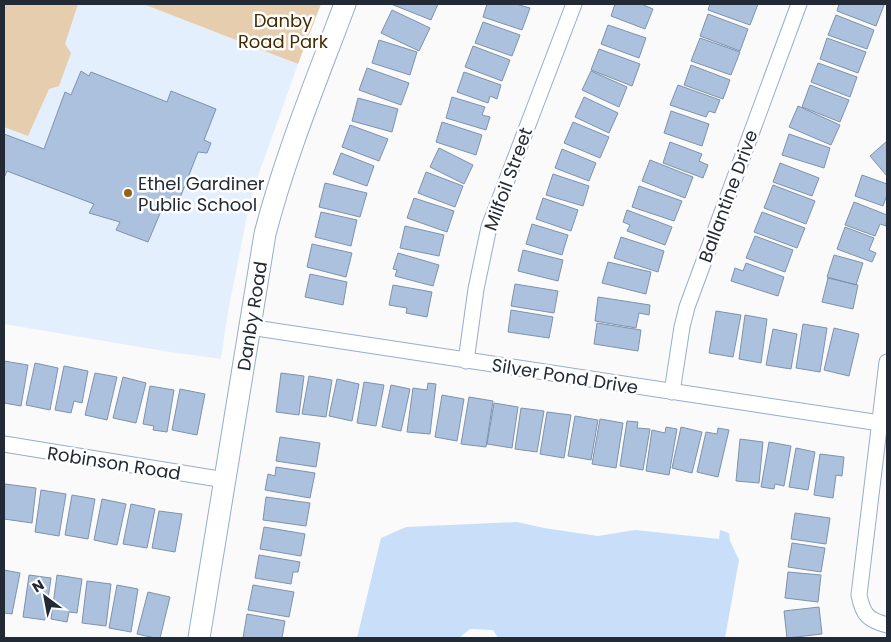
<svg xmlns="http://www.w3.org/2000/svg" width="891" height="642" viewBox="0 0 891 642" font-family="Poppins,sans-serif">
<rect width="100%" height="100%" fill="#fafafa"/>
<path fill="#e4effd" d="M 4,4 L 143,4 L 298,64 L 257,179 L 249,206 L 228,312 L 221,359 L 170,352 L 4,324 Z"/>
<path fill="#e6cdad" d="M 4,4 L 78,4 L 65,44 L 71,53 L 59,86 L 49,89 L 28,136 L 4,127 Z
M 143,4 L 321,4 L 298,64 Z"/>
<path fill="#c8def9" d="M 517,522 L 544,528 L 598,536 L 635,530 L 719,539 L 720,530 L 729,533 L 730,541 L 739,560 L 725,638 L 498,638 L 493,630 L 470,629 L 459,638 L 357,638 L 381,538 L 406,527 Z"/>
<path fill="#abc1dd" stroke="#7d92ad" d="M 391,4 L 438,4 L 431,20 Z
M 487,4 L 516,4 L 530,8 L 522,30 L 483,17 Z
M 615,4 L 641,4 L 653,9 L 645,29 L 611,16 Z
M 710,4 L 758,4 L 750,25 L 708,10 Z
M 839,4 L 880,4 L 884,5 L 876,26 L 837,11 Z
M 392,10 L 430,28 L 419,51 L 381,33 Z
M 708,14 L 748,29 L 740,51 L 700,36 Z
M 836,15 L 874,30 L 867,49 L 828,35 Z
M 483,22 L 520,35 L 512,56 L 475,43 Z
M 608,25 L 646,38 L 639,58 L 601,44 Z
M 700,38 L 740,52 L 731,75 L 691,61 Z
M 827,38 L 866,52 L 858,73 L 820,59 Z
M 379,40 L 417,52 L 410,75 L 372,63 Z
M 473,46 L 510,60 L 502,81 L 465,67 Z
M 599,49 L 640,64 L 632,86 L 591,70 Z
M 818,63 L 857,77 L 850,97 L 811,82 Z
M 691,65 L 730,80 L 723,99 L 684,85 Z
M 367,68 L 409,83 L 401,105 L 359,90 Z
M 81,71 L 89,76 L 91,72 L 167,102 L 171,91 L 216,109 L 204,140 L 211,143 L 207,153 L 198,152 L 176,208 L 164,204 L 148,242 L 116,230 L 120,222 L 89,213 L 94,204 L 7,171 L 4,178 L 4,134 L 44,149 L 65,92 L 71,95 Z
M 591,71 L 627,87 L 619,107 L 582,90 Z
M 464,72 L 501,85 L 497,99 L 490,96 L 488,103 L 457,92 Z
M 678,85 L 720,100 L 715,113 L 709,111 L 706,117 L 670,105 Z
M 810,85 L 849,100 L 840,122 L 802,107 Z
M 452,97 L 485,107 L 482,115 L 490,117 L 486,130 L 446,118 Z
M 584,97 L 618,113 L 609,133 L 575,117 Z
M 358,98 L 398,109 L 392,132 L 352,121 Z
M 798,106 L 840,125 L 831,145 L 789,127 Z
M 671,111 L 709,124 L 702,146 L 664,133 Z
M 442,122 L 482,135 L 476,155 L 436,142 Z
M 573,122 L 609,137 L 600,158 L 564,143 Z
M 350,125 L 388,139 L 379,161 L 342,147 Z
M 789,134 L 830,148 L 824,168 L 782,155 Z
M 887,141 L 887,176 L 870,156 Z
M 670,142 L 702,154 L 699,161 L 708,165 L 703,178 L 663,163 Z
M 439,148 L 473,165 L 464,184 L 430,167 Z
M 562,149 L 596,163 L 589,181 L 555,168 Z
M 341,153 L 374,166 L 367,186 L 333,174 Z
M 650,160 L 693,177 L 685,198 L 642,181 Z
M 780,163 L 819,178 L 812,196 L 773,182 Z
M 426,172 L 463,186 L 455,207 L 418,193 Z
M 553,174 L 589,186 L 583,206 L 546,195 Z
M 862,175 L 887,184 L 887,195 L 883,206 L 855,196 Z
M 325,183 L 367,193 L 360,217 L 319,207 Z
M 773,185 L 815,201 L 806,224 L 764,208 Z
M 639,186 L 682,201 L 674,221 L 632,207 Z
M 414,198 L 454,211 L 447,232 L 407,218 Z
M 543,198 L 578,210 L 571,231 L 536,219 Z
M 854,202 L 887,215 L 886,226 L 880,224 L 875,236 L 845,225 Z
M 627,210 L 672,227 L 665,245 L 627,231 L 630,225 L 623,222 Z
M 321,212 L 357,220 L 351,246 L 315,237 Z
M 762,212 L 805,228 L 797,248 L 754,232 Z
M 532,224 L 568,235 L 562,255 L 526,244 Z
M 405,226 L 444,235 L 439,256 L 400,248 Z
M 845,227 L 874,238 L 869,250 L 876,253 L 872,262 L 837,249 Z
M 755,236 L 793,250 L 785,272 L 746,258 Z
M 621,237 L 664,251 L 658,272 L 614,258 Z
M 312,244 L 352,253 L 346,277 L 307,267 Z
M 523,250 L 563,260 L 558,281 L 518,271 Z
M 398,253 L 439,265 L 433,286 L 395,276 L 397,270 L 393,269 Z
M 834,255 L 863,263 L 856,285 L 827,277 Z
M 608,262 L 651,272 L 646,294 L 602,283 Z
M 746,263 L 784,277 L 778,296 L 731,281 L 735,268 L 743,271 Z
M 310,274 L 347,282 L 343,305 L 305,297 Z
M 828,278 L 858,285 L 853,309 L 822,302 Z
M 515,284 L 558,291 L 554,313 L 511,306 Z
M 393,285 L 432,292 L 427,317 L 406,313 L 407,308 L 389,305 Z
M 598,297 L 650,305 L 649,315 L 639,313 L 636,328 L 595,321 Z
M 511,310 L 553,317 L 549,338 L 508,332 Z
M 716,311 L 741,315 L 733,357 L 709,353 Z
M 745,315 L 767,319 L 761,363 L 739,359 Z
M 597,323 L 641,330 L 638,351 L 594,344 Z
M 803,324 L 827,328 L 820,372 L 796,368 Z
M 834,328 L 859,334 L 849,376 L 824,370 Z
M 773,329 L 797,334 L 791,369 L 766,365 Z
M 4,361 L 28,365 L 21,406 L 4,403 Z
M 35,363 L 58,368 L 50,410 L 26,405 Z
M 64,366 L 88,371 L 82,403 L 74,401 L 71,413 L 55,410 Z
M 95,373 L 117,377 L 107,420 L 85,415 Z
M 281,373 L 304,376 L 299,415 L 276,412 Z
M 309,376 L 332,380 L 326,417 L 302,414 Z
M 123,377 L 146,383 L 136,423 L 113,418 Z
M 337,379 L 359,384 L 352,421 L 329,416 Z
M 364,382 L 384,385 L 376,426 L 357,423 Z
M 428,383 L 436,384 L 430,434 L 407,432 L 413,388 L 427,390 Z
M 391,385 L 410,389 L 401,431 L 382,427 Z
M 150,386 L 174,390 L 167,432 L 153,430 L 154,426 L 143,424 Z
M 180,389 L 205,394 L 197,435 L 172,430 Z
M 442,395 L 464,399 L 457,441 L 435,437 Z
M 469,397 L 493,401 L 486,447 L 461,444 Z
M 494,403 L 518,407 L 512,448 L 487,444 Z
M 521,408 L 544,411 L 537,452 L 515,449 Z
M 547,412 L 571,415 L 564,458 L 540,454 Z
M 575,416 L 598,420 L 591,460 L 568,456 Z
M 600,419 L 623,423 L 616,468 L 592,464 Z
M 627,421 L 638,422 L 637,428 L 650,429 L 643,470 L 620,466 Z
M 666,427 L 677,429 L 669,475 L 646,471 L 652,430 L 665,433 Z
M 681,427 L 702,432 L 692,473 L 672,468 Z
M 718,428 L 729,430 L 718,477 L 697,472 L 706,432 L 717,434 Z
M 280,437 L 320,443 L 316,467 L 276,461 Z
M 740,439 L 763,442 L 759,483 L 736,481 Z
M 769,442 L 791,446 L 784,486 L 775,484 L 774,489 L 761,487 Z
M 796,448 L 815,452 L 808,490 L 789,487 Z
M 820,454 L 844,457 L 842,476 L 836,475 L 833,498 L 814,495 Z
M 276,467 L 315,473 L 310,498 L 265,490 L 268,474 L 275,476 Z
M 5,484 L 36,488 L 32,523 L 4,519 L 4,493 Z
M 41,490 L 66,494 L 59,536 L 35,532 Z
M 72,495 L 95,499 L 88,539 L 65,535 Z
M 266,497 L 310,503 L 306,526 L 263,520 Z
M 102,499 L 126,504 L 117,545 L 94,540 Z
M 131,504 L 155,509 L 147,548 L 123,544 Z
M 159,511 L 182,514 L 175,552 L 152,548 Z
M 795,513 L 830,518 L 826,544 L 791,539 Z
M 264,527 L 305,534 L 301,556 L 260,549 Z
M 792,543 L 825,548 L 821,572 L 788,567 Z
M 259,555 L 300,562 L 298,572 L 293,572 L 291,584 L 255,578 Z
M 4,570 L 20,573 L 12,614 L 4,613 Z
M 788,572 L 821,575 L 818,602 L 785,598 Z
M 29,575 L 51,578 L 45,620 L 23,617 Z
M 57,575 L 82,579 L 77,613 L 69,612 L 67,622 L 51,619 Z
M 87,581 L 111,584 L 106,626 L 82,623 Z
M 117,585 L 138,589 L 131,632 L 109,628 Z
M 253,585 L 294,592 L 289,617 L 248,610 Z
M 148,592 L 170,597 L 160,638 L 155,638 L 137,634 Z
M 819,607 L 822,634 L 787,638 L 784,611 Z
M 247,614 L 285,621 L 282,638 L 243,638 Z"/>
<g fill="none" stroke-linecap="round" stroke-linejoin="round">
<g stroke="#97adc9" stroke-width="17">
<path id="street" d="M 249,327 L 880,423
M 466,361 L 476,289 L 489,227 L 574,4
M 887,362 L 859,595 C 863,615 868,620 887,625
M 672,392 L 682,327 L 687,307 L 799,4
M 4,444 L 225,480"/>
</g>
<g stroke="#97adc9" stroke-width="23">
<path id="secondary" d="M 199,638 L 265,234 C 285,156 317,79 345,4"/>
</g>
<use href="#street" stroke="#fff" stroke-width="15"/>
<use href="#secondary" stroke="#fff" stroke-width="21"/>
</g>
<circle fill="#946414" stroke="#fff" stroke-width="2" cx="128" cy="193" r="5"/>
<g text-anchor="middle" dominant-baseline="central" stroke-width="5" stroke-linejoin="round" paint-order="stroke">
<g font-size="18" fill="#432b04" stroke="#fff">
<text x="283" y="20">Danby<tspan x="283" dy="21">Road Park</tspan></text>
</g>
<g font-size="18" fill="#222a35" stroke="#fff">
<text transform="translate(508 179) rotate(-70)">Milfoil Street</text>
<text transform="translate(728 196) rotate(-70)">Ballantine Drive</text>
<text transform="translate(252 316) rotate(-81)">Danby Road</text>
<text transform="translate(565 376) rotate(9)">Silver Pond Drive</text>
<text transform="translate(114 463) rotate(9)">Robinson Road</text>
</g>
<g font-size="18" fill="#222a35" stroke="#fff" text-anchor="start">
<text x="138" y="183">Ethel Gardiner<tspan x="138" dy="21">Public School</tspan></text>
</g>
</g>
<rect width="891" height="642" fill="none" stroke="#222a35" stroke-width="10"/>
<g transform="translate(45 597) rotate(328)" stroke="#ffffff" stroke-width="4" paint-order="stroke">
<path d="M0-4L9 19L0 12L-9 19Z" fill="#222a35"/>
<text y="-8" font-size="14" font-weight="bold" text-anchor="middle" fill="#222a35">N</text>
</g>
</svg>
